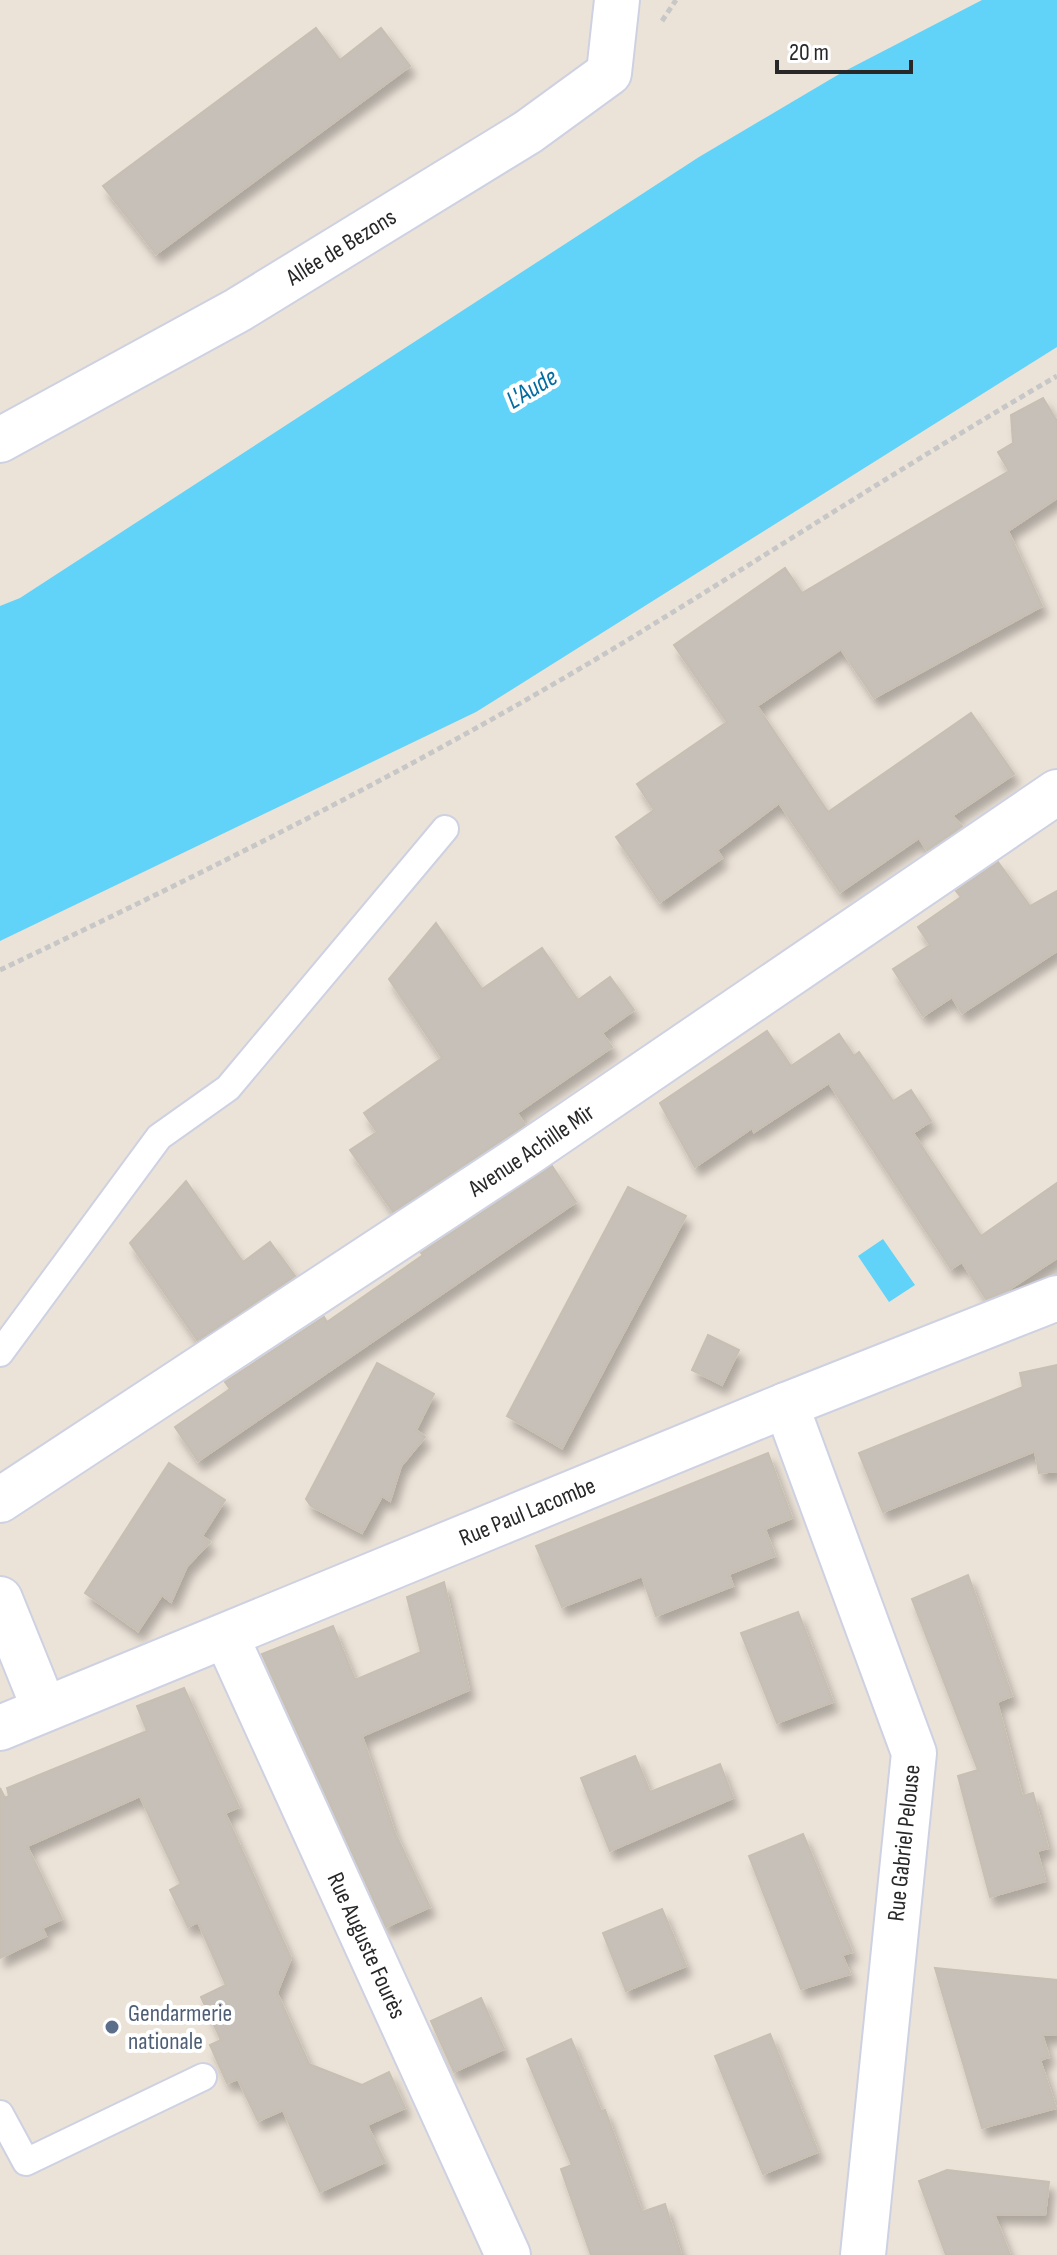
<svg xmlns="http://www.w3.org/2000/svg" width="1057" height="2255" viewBox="0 0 1057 2255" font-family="'Sofia Sans Condensed',sans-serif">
<defs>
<filter id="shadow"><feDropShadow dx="5" dy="9" stdDeviation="4" flood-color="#0004"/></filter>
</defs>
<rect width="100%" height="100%" fill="#ece3d8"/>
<path fill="#61d2f8" d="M 982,0 L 1057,0 L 1057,347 L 476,712 L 0,941 L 0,606 L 20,598 L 699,157 L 841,73 Z
M 883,1239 L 915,1285 L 889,1302 L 858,1256 Z"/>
<path fill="#c7c0b8" stroke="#c7bfb2" stroke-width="2" filter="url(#shadow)" d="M 316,28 L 340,60 L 381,28 L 410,66 L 156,254 L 103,186 Z
M 1043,398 L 1057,421 L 1057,498 L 1008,531 L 1042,606 L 874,698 L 841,649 L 757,706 L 828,812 L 971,713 L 1014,774 L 952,816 L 962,826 L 927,850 L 919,838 L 840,892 L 779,803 L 717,850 L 722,858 L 660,902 L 616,837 L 654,810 L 637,784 L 727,722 L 674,645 L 785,568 L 802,593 L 1009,471 L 998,452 L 1013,443 L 1011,415 Z
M 998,862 L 1030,906 L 1057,891 L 1057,951 L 962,1013 L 952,997 L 923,1016 L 893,969 L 930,945 L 918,927 L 961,897 L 956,891 Z
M 436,923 L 482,989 L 542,948 L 578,1000 L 610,977 L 634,1010 L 602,1033 L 612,1047 L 517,1113 L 525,1125 L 393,1212 L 350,1150 L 377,1132 L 364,1113 L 442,1058 L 389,979 Z
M 767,1031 L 791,1066 L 839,1034 L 854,1056 L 859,1052 L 893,1101 L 911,1090 L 931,1121 L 913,1133 L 981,1236 L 1057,1183 L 1057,1258 L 1008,1290 L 986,1299 L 962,1262 L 951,1269 L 829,1083 L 754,1132 L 752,1128 L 695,1167 L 660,1103 Z
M 552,1166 L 576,1202 L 198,1461 L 175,1427 L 230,1389 L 225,1382 L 324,1317 L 327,1322 L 423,1255 L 421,1253 Z
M 186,1181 L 243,1262 L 270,1242 L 295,1276 L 197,1340 L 130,1243 Z
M 628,1187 L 686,1216 L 562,1448 L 507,1416 Z
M 708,1335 L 739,1350 L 722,1385 L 692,1370 Z
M 377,1363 L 434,1394 L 416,1430 L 425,1437 L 401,1466 L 390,1501 L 382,1496 L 362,1533 L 311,1506 L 306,1499 Z
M 1057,1365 L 1057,1471 L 1039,1473 L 1035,1451 L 883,1512 L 859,1453 L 1023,1387 L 1020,1373 Z
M 768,1453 L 792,1518 L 765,1529 L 775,1556 L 729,1574 L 733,1586 L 656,1616 L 642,1576 L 562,1607 L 536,1546 Z
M 169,1463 L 225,1500 L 202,1536 L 210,1542 L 187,1566 L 171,1602 L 162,1595 L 138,1631 L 85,1593 Z
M 968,1575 L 1012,1696 L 997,1702 L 1022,1796 L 1033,1793 L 1048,1848 L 1037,1851 L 1045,1881 L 990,1897 L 958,1776 L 978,1770 L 912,1599 Z
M 444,1582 L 469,1690 L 362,1736 L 394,1831 L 430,1907 L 386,1927 L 262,1654 L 333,1626 L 355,1680 L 421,1652 L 407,1597 Z
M 798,1612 L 833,1702 L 777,1723 L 741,1633 Z
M 184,1688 L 239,1807 L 225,1813 L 291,1958 L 277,1993 L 309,2064 L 362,2085 L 389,2072 L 405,2108 L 367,2125 L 385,2162 L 320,2192 L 283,2110 L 258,2121 L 238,2079 L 227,2083 L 210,2045 L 221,2040 L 201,1997 L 226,1985 L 198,1922 L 188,1927 L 170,1890 L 181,1884 L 140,1796 L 27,1846 L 62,1919 L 42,1928 L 46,1936 L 0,1958 L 0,1788 L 5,1798 L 9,1796 L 7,1788 L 147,1731 L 137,1706 Z
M 635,1756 L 650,1792 L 720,1764 L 733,1798 L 610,1851 L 581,1778 Z
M 803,1834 L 852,1952 L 842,1955 L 850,1974 L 801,1989 L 749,1856 Z
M 662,1909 L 686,1966 L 626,1991 L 603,1933 Z
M 935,1968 L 1057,1980 L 1057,2035 L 1042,2034 L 1049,2057 L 1040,2060 L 1056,2108 L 982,2128 Z
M 481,1998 L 504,2049 L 454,2072 L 431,2021 Z
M 770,2034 L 818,2152 L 763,2174 L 715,2056 Z
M 571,2039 L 601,2111 L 605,2110 L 642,2212 L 665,2204 L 681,2255 L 591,2255 L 561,2169 L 572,2165 L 527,2059 Z
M 947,2170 L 1049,2182 L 1045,2215 L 994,2214 L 1010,2255 L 946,2255 L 919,2181 Z"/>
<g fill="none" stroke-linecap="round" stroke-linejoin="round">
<g stroke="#cdd1e2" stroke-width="30">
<path id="lane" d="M 0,1353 L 159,1137 L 228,1088 L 445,829
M 0,2114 L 26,2162 L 203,2077"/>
</g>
<g stroke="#cdd1e2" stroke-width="48">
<g id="street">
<path id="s1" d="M 0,440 L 238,310 L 528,132 L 609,73 L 617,0"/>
<path d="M 786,1405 L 914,1753 L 863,2255"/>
<path d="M 0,1599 L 44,1708"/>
<path id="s2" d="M 226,1636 L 508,2255"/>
<path id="s3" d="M 0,1728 L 786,1405 L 1057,1298"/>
</g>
</g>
<g stroke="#cdd1e2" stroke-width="48">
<g id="secondary">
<path id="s4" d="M 0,1500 L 526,1154 L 1057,792"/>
</g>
</g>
<path stroke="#c7c7c7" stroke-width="5" stroke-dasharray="6 4" stroke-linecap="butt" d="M 662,21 L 676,0
M 0,970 C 212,869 425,763 626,641 C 770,553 911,461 1057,376"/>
<use href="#lane" stroke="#fff" stroke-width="26"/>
<use href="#street" stroke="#fff" stroke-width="44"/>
<use href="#secondary" stroke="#fff" stroke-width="44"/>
</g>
<circle fill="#5c6f8a" stroke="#fff" stroke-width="3" cx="112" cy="2027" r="8"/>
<g text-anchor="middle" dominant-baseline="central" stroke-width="8" stroke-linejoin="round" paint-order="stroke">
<g font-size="24" fill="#282828" stroke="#fff">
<text stroke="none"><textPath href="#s1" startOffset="392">Allée de Bezons</textPath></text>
<text stroke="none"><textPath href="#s4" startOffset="636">Avenue Achille Mir</textPath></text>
<text stroke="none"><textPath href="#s3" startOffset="570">Rue Paul Lacombe</textPath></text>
<text transform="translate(904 1843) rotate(-84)">Rue Gabriel Pelouse</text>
<text stroke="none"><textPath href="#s2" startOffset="340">Rue Auguste Fourès</textPath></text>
</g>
<g font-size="24" fill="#4e5e75" stroke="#fff" text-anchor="start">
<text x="128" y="2013">Gendarmerie<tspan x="128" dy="28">nationale</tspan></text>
</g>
<g font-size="26" font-style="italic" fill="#036ca1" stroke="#fff">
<text transform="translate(532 389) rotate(-31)">L'Aude</text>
</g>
</g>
<path d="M777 60v12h134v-12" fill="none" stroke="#282828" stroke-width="4"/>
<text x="789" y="60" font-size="24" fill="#282828" stroke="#ffffff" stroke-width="6" paint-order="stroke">20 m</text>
</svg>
